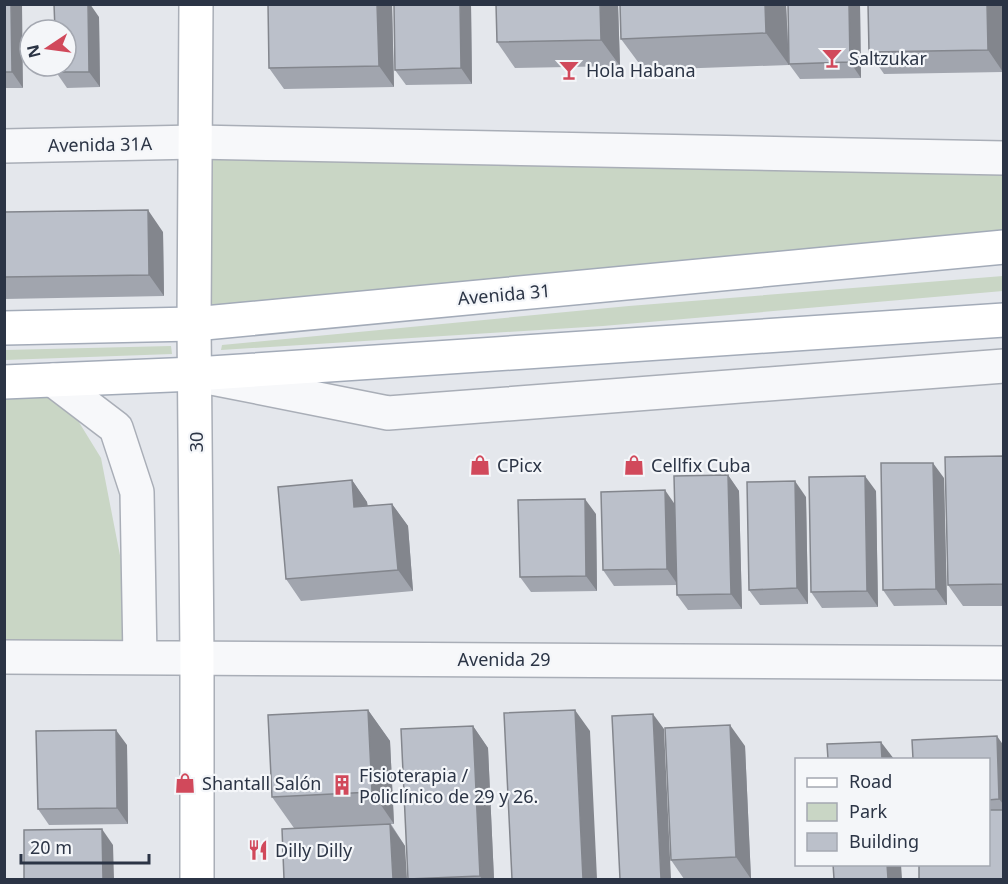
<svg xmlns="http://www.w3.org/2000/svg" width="1008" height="884" viewBox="0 0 1008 884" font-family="'Noto Sans',sans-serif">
<rect width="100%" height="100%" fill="#e4e7ec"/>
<path fill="#c9d6c5" d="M 196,142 L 1003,158 L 1003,247 L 194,324 Z
M 1003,276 L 1003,291 L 603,326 L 221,350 L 222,345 L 629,306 Z
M 171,346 L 172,354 L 5,360 L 5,350 Z
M 53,380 L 101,458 L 140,658 L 5,657 L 4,382 Z"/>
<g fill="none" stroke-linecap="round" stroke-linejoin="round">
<g stroke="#a9aeb7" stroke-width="36">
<path id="street" d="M 4,146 L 196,142 L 1004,158
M 212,378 L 388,413 L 1004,366
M 53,380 L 116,428 L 137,492 L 140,658
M 4,657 L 1004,663"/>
</g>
<g stroke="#a9aeb7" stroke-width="36">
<path id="secondary" d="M 196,4 L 194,324 L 197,657 L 197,880"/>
</g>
<g stroke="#a3abb8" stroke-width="36">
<path id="primary" d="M 4,328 L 194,324 L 1004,247
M 4,382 L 195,374 L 1004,320"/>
</g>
<use href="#street" stroke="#f7f8fa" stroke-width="33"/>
<use href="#secondary" stroke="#fff" stroke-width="33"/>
<use href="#primary" stroke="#fff" stroke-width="33"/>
</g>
<path fill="#a1a5ae" d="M 4,4 L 23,88 L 4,88 Z
M 392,4 L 394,87 L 284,89 L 269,68 Z
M 471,4 L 472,84 L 406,85 L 395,70 Z
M 618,4 L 620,66 L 515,68 L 497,42 Z
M 620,4 L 786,4 L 789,65 L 644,70 L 621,39 Z
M 860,4 L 861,78 L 800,79 L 789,64 Z
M 868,4 L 1002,4 L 1003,72 L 884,74 L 869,52 Z
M 99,17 L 100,87 L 67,88 L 56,72 Z
M 4,212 L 163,232 L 164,296 L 4,299 Z
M 1004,456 L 1004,606 L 963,606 L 948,585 Z
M 728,475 L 739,491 L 742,609 L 688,610 L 677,595 L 677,585 L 614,586 L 603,570 L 675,504 Z
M 944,478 L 947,605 L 894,606 L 883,590 Z
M 352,480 L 367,502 L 368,506 L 392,504 L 408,526 L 413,591 L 301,601 L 286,579 Z
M 876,491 L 878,607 L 822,608 L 811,592 Z
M 806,497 L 808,604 L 760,605 L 749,590 Z
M 596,514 L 597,591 L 531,592 L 520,577 Z
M 368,710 L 390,741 L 394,824 L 391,824 L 405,846 L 294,828 L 272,797 Z
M 473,726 L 488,748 L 494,879 L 408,879 Z
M 127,745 L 128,824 L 49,825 L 38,809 Z
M 745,746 L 751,879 L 684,879 L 671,860 Z
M 1004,746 L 1004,879 L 988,864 L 988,759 Z"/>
<path fill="#83868d" d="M 11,4 L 22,4 L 23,88 L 12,72 Z
M 88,4 L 90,4 L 99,17 L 100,87 L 89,72 Z
M 377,4 L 392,4 L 394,87 L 379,66 Z
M 460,4 L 471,4 L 472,84 L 461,68 Z
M 600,4 L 618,4 L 620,66 L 601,40 Z
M 765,4 L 786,4 L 789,65 L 766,33 Z
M 849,4 L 860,4 L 861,78 L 850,62 Z
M 987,4 L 1002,4 L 1003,72 L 988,50 Z
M 148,210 L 163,232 L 164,296 L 149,275 Z
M 933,463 L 944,478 L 947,605 L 936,589 Z
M 728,475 L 739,491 L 742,609 L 731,594 Z
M 865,476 L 876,491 L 878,607 L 867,591 Z
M 352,480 L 367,502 L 369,529 L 354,507 Z
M 795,481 L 806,497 L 808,604 L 797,588 Z
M 665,490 L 676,506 L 678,585 L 667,569 Z
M 585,499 L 596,514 L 597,591 L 586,576 Z
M 392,504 L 408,526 L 413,591 L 398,570 Z
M 368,710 L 390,741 L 394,824 L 372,792 Z
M 575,710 L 590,731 L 597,879 L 583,879 Z
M 653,714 L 664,729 L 671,879 L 661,879 Z
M 730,725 L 745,746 L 751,879 L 736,857 Z
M 473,726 L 488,748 L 494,879 L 482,879 L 480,876 Z
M 116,730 L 127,745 L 128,824 L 117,808 Z
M 997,736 L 1004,746 L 1004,805 L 999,799 Z
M 881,742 L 894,759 L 882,759 Z
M 390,824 L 405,846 L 407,879 L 393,879 Z
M 102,829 L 113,845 L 114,879 L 103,879 Z
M 887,864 L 901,864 L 902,879 L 888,879 Z"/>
<path fill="#bbc0ca" stroke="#83868d" stroke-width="1.5" d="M 4,4 L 11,4 L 12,72 L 4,72 Z
M 54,4 L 88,4 L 89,72 L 56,72 L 56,66 L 66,66 L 66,30 L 55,30 Z
M 268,4 L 377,4 L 379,66 L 269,68 Z
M 394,4 L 460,4 L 461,68 L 395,70 Z
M 496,4 L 600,4 L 601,40 L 497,42 Z
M 620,4 L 765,4 L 766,33 L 621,39 Z
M 788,4 L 849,4 L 850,62 L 789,64 Z
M 868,4 L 987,4 L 988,50 L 869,52 Z
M 148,210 L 149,275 L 4,277 L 4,212 Z
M 1004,456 L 1004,584 L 948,585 L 945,457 Z
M 881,463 L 933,463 L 936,589 L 883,590 Z
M 728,475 L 731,594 L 677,595 L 674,476 Z
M 865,476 L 867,591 L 811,592 L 809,477 Z
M 352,480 L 354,507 L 392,504 L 398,570 L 286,579 L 278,487 Z
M 795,481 L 797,588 L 749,590 L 747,482 Z
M 665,490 L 667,569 L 603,570 L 601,492 Z
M 585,499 L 586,576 L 520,577 L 518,500 Z
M 368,710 L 372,792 L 272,797 L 268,715 Z
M 575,710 L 583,879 L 512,879 L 504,713 Z
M 653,714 L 661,879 L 620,879 L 612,716 Z
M 730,725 L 736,857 L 671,860 L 665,728 Z
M 473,726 L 480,876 L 408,879 L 401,729 Z
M 116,730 L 117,808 L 38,809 L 36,731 Z
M 997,736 L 999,799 L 988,800 L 988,759 L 913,759 L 912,740 Z
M 881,742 L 882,759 L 828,759 L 827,744 Z
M 988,810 L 1004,810 L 1004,879 L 919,879 L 919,864 L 988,864 Z
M 390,824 L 393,879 L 284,879 L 282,829 Z
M 102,829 L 103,879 L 24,879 L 24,830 Z
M 833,864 L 887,864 L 888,879 L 834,879 Z"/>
<defs>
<g id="bar-bare" transform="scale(1.62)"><path d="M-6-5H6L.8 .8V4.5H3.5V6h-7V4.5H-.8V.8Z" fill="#d1495b" stroke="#f4f6f9" stroke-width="2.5" paint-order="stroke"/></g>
<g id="shop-bare" transform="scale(1.62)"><path d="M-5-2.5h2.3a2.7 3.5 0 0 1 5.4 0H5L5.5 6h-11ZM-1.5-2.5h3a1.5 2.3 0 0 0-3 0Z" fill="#d1495b" stroke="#f4f6f9" stroke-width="2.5" paint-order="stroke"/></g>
<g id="building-bare" transform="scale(1.62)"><path d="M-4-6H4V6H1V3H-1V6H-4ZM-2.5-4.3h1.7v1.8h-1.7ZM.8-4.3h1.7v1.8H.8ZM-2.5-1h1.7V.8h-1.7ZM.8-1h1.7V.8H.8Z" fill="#d1495b" stroke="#f4f6f9" stroke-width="2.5" paint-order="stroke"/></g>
<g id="restaurant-bare" transform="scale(1.62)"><path d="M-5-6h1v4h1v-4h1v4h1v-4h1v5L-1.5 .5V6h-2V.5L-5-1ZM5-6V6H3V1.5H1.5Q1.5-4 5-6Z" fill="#d1495b" stroke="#f4f6f9" stroke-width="2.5" paint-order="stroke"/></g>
</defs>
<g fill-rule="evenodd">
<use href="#bar-bare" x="832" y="58"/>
<use href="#bar-bare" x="569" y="70"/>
<use href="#shop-bare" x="480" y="465"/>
<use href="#shop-bare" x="634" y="465"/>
<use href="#shop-bare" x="185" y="783"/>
<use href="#building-bare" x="342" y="785"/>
<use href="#restaurant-bare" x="258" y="850"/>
</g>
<g text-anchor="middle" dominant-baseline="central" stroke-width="4.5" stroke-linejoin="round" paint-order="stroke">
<g font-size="18" fill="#2b3445" stroke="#f4f6f9" text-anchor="start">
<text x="849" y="58">Saltzukar</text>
<text x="586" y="70">Hola Habana</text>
<text x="497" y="465">CPicx</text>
<text x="651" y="465">Cellfix Cuba</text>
<text x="359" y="775">Fisioterapia /<tspan x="359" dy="21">Policlínico de 29 y 26.</tspan></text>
<text x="202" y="783">Shantall Salón</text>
<text x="275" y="850">Dilly Dilly</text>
</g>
<g font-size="18" fill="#2b3445" stroke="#f4f6f9">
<text transform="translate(100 144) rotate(-1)">Avenida 31A</text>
<text transform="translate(504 294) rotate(-5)">Avenida 31</text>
<text transform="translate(196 442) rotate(-90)">30</text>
<text x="504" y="659">Avenida 29</text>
</g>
</g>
<rect width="1008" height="884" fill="none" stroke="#2b3445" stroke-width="12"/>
<rect x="795" y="758" width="195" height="108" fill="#f4f6f9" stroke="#a4a8b1" stroke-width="1.5"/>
<rect x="807" y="778" width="30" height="9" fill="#ffffff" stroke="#a4a8b1" stroke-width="1.5"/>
<text x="849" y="788" font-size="18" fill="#2b3445">Road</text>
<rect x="807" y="803" width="30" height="18" fill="#c9d6c5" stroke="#a4a8b1" stroke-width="1.5"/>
<text x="849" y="818" font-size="18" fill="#2b3445">Park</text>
<rect x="807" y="833" width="30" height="18" fill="#bbc0ca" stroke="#a4a8b1" stroke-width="1.5"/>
<text x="849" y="848" font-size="18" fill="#2b3445">Building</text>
<g transform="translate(48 48) rotate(257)"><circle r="28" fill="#f4f6f9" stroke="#a4a8b1" stroke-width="1.5"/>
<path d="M0-4.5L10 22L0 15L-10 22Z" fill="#d1495b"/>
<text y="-9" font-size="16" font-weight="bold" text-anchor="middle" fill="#2b3445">N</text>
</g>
<path d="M21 854v9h128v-9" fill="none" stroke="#2b3445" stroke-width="3"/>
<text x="30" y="854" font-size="18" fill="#2b3445" stroke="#f4f6f9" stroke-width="4.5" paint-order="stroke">20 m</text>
</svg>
